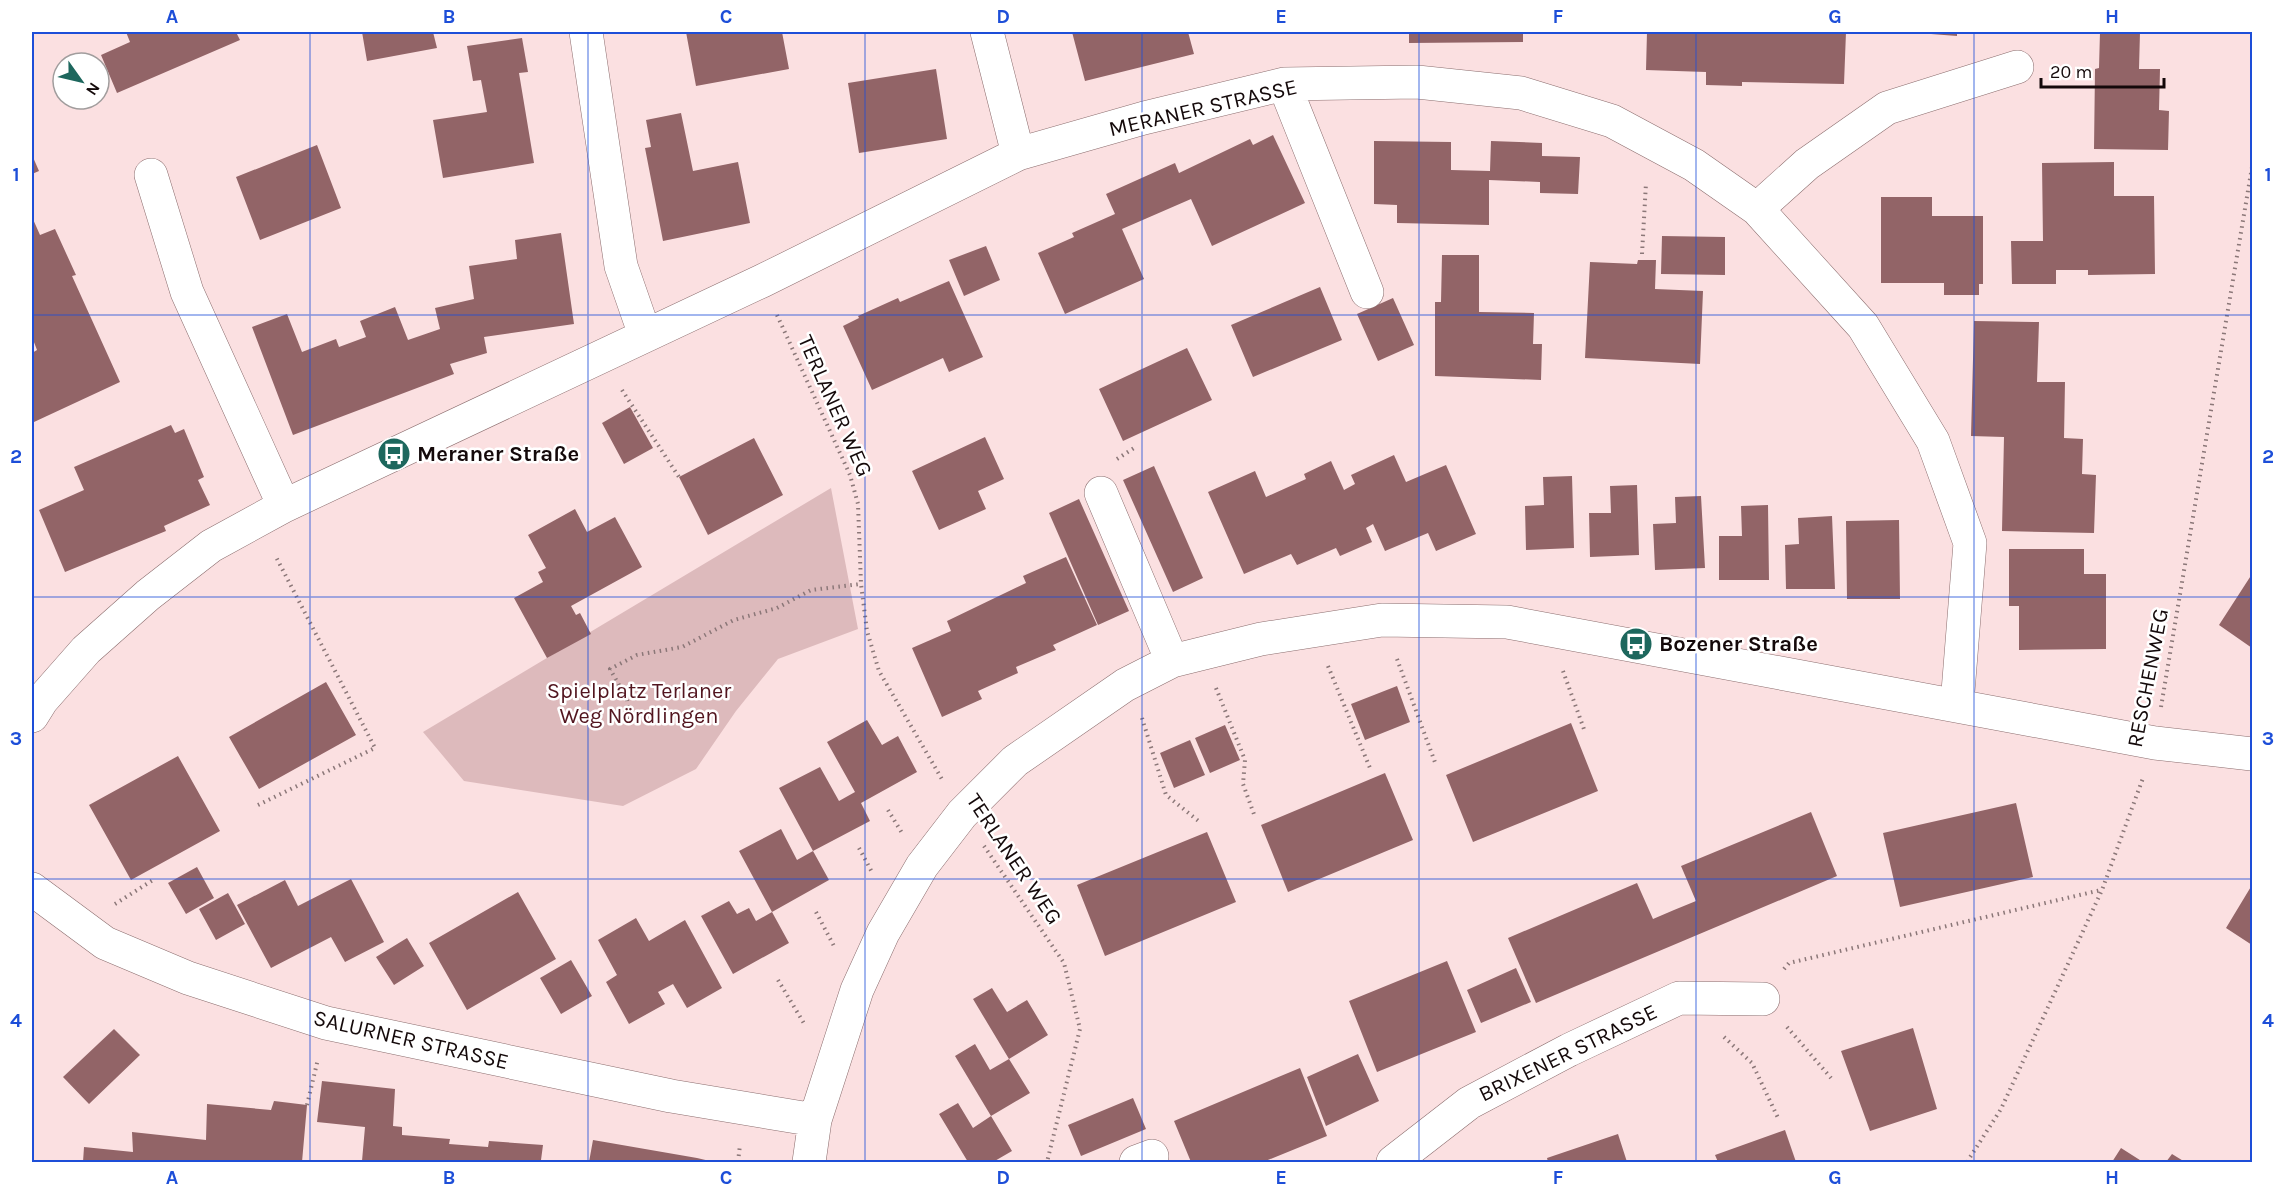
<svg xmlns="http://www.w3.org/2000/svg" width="2284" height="1194" viewBox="0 0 2284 1194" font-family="Karla,sans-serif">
<rect width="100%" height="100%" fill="#fbe0e1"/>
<path fill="#ddbabc" d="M 831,488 L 858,629 L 778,659 L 736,711 L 696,769 L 623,806 L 464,781 L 423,732 Z"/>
<path fill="#926467" d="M 126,32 L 236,32 L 240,40 L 117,93 L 101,55 L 130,42 Z
M 362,32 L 433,32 L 437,48 L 367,61 Z
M 686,32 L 782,32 L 789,69 L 696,86 Z
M 1072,32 L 1188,32 L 1194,54 L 1085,81 Z
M 1409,32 L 1523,32 L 1523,42 L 1409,43 Z
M 1647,32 L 1846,32 L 1844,84 L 1742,82 L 1742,86 L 1706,85 L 1706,72 L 1646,70 Z
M 1905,32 L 1957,32 L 1957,36 Z
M 2100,32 L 2140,32 L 2139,69 L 2160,69 L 2159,110 L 2169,111 L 2168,150 L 2094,149 L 2095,69 L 2099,68 Z
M 522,38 L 528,72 L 519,73 L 534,163 L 443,178 L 433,120 L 487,112 L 481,80 L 473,81 L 467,46 Z
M 936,69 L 947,139 L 859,153 L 848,83 Z
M 681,113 L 693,171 L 738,162 L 750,223 L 663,241 L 645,148 L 651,147 L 646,120 Z
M 1273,135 L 1305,203 L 1212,246 L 1191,199 L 1122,229 L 1144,279 L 1065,314 L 1038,253 L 1074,237 L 1072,233 L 1115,214 L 1106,194 L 1175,163 L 1179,173 L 1250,139 L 1253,145 Z
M 1374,141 L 1451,142 L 1451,170 L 1490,171 L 1491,141 L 1542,143 L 1542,156 L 1580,157 L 1578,194 L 1540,193 L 1540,182 L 1489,180 L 1489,225 L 1397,223 L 1397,205 L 1374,204 Z
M 317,145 L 341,208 L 260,240 L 236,177 Z
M 32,155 L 39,171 L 32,174 Z
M 2114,162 L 2114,196 L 2154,196 L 2155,274 L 2088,275 L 2088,270 L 2056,270 L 2056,284 L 2012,284 L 2011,241 L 2043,241 L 2042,163 Z
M 1881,197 L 1932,197 L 1932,216 L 1983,216 L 1983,284 L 1979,284 L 1979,295 L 1944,295 L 1944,283 L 1881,283 Z
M 32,217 L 40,235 L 55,229 L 76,275 L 72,276 L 120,382 L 34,422 L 32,353 L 37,350 L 32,337 Z
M 561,233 L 574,324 L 484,337 L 487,353 L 450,364 L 454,374 L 293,435 L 252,327 L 287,314 L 302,352 L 336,339 L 339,347 L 366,337 L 360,321 L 395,307 L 408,340 L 440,329 L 435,308 L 474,299 L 469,266 L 517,259 L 515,240 Z
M 1662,236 L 1725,237 L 1725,275 L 1661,274 Z
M 986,246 L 1000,280 L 964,296 L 949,260 Z
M 1442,255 L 1479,255 L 1479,312 L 1534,313 L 1533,344 L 1542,344 L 1541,380 L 1435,376 L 1435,302 L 1441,302 Z
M 1638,260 L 1656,260 L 1655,289 L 1703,291 L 1700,364 L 1585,358 L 1590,262 L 1637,264 Z
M 949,281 L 983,357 L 949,372 L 943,358 L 872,390 L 843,326 L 859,318 L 858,316 L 898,298 L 900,302 Z
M 1320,287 L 1342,340 L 1253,377 L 1231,325 Z
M 1393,298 L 1414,345 L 1378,361 L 1357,314 Z
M 1974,321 L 2039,322 L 2037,382 L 2065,382 L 2064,438 L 2083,439 L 2082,474 L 2096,475 L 2094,533 L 2002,531 L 2004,437 L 1971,436 Z
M 1187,348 L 1212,400 L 1123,441 L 1099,389 Z
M 630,407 L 653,448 L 624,464 L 602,423 Z
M 171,425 L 175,433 L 184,429 L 204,477 L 198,480 L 210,505 L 164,526 L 166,531 L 65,572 L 39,510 L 84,490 L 74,467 Z
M 985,437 L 1004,479 L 978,491 L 986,509 L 939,530 L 912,471 Z
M 754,438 L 783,495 L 708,535 L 679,477 Z
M 1394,455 L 1406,482 L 1446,465 L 1476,534 L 1436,551 L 1428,533 L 1385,551 L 1373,524 L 1366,528 L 1372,542 L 1340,556 L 1336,548 L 1297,565 L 1291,554 L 1244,574 L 1208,492 L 1255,471 L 1266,497 L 1306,479 L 1304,474 L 1331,461 L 1344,490 L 1355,484 L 1351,475 Z
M 1154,466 L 1203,578 L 1173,592 L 1123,480 Z
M 1572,476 L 1574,548 L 1526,550 L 1525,506 L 1544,505 L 1543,477 Z
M 1637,485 L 1639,555 L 1590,557 L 1589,513 L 1611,513 L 1610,486 Z
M 1701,496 L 1705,568 L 1655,570 L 1653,524 L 1676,523 L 1675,497 Z
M 1079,499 L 1129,611 L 1098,625 L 1049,513 Z
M 1768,505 L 1769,580 L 1719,580 L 1719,536 L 1742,536 L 1741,506 Z
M 575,509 L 587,532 L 615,517 L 642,567 L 571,606 L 576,615 L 580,613 L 591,634 L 547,658 L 514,598 L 543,582 L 538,572 L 546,568 L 528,535 Z
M 1832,516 L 1835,589 L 1786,589 L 1785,545 L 1799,544 L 1798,518 Z
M 1899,520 L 1900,599 L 1847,599 L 1846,521 Z
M 2009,549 L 2084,549 L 2084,574 L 2106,574 L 2106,649 L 2019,650 L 2019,606 L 2009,606 Z
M 1066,557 L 1097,625 L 1053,645 L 1056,650 L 1016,667 L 1018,673 L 978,691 L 982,699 L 942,717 L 912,648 L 951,631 L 947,621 L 1026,583 L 1023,576 Z
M 2252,574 L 2252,648 L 2219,625 Z
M 326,682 L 356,735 L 259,789 L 229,737 Z
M 1397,686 L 1410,722 L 1365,740 L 1351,704 Z
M 867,720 L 882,745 L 898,736 L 917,772 L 861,803 L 870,821 L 813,851 L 779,788 L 820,767 L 839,801 L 855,792 L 827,742 Z
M 1571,723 L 1598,791 L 1473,842 L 1446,775 Z
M 1225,725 L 1240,760 L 1210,773 L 1195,738 Z
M 1190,740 L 1205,775 L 1174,788 L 1160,753 Z
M 178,756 L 220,831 L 131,880 L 89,805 Z
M 1385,773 L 1413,840 L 1288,892 L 1261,825 Z
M 2016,803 L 2033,877 L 1900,907 L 1883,833 Z
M 1811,812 L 1837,876 L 1536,1003 L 1508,938 L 1637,883 L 1653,919 L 1674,910 L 1696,901 L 1681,866 Z
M 781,829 L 797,860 L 813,851 L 829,880 L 772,912 L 739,851 Z
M 1207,832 L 1236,902 L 1105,956 L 1077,885 Z
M 197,867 L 214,898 L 186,914 L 168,883 Z
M 351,879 L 384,942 L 345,962 L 331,937 L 271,968 L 237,905 L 285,880 L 298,906 Z
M 2252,885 L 2252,945 L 2226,928 Z
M 518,892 L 556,959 L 467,1010 L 429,943 Z
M 228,893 L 245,924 L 216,940 L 199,909 Z
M 729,901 L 737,914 L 749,908 L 756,921 L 772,912 L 789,943 L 733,974 L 701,916 Z
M 636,918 L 649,941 L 685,920 L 722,988 L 687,1008 L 673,984 L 658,992 L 665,1004 L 629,1024 L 606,982 L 617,975 L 598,940 Z
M 407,938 L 424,966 L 394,985 L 376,957 Z
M 571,960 L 592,996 L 561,1014 L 540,978 Z
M 1447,961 L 1476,1032 L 1377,1072 L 1349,1001 Z
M 1516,968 L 1531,1002 L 1481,1023 L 1467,990 Z
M 992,988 L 1007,1012 L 1027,1000 L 1048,1035 L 1009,1059 L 973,999 Z
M 1913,1028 L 1937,1109 L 1870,1131 L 1841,1051 Z
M 114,1029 L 140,1055 L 89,1104 L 63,1077 Z
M 975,1044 L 990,1070 L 1009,1059 L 1030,1093 L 991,1116 L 955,1056 Z
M 1358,1054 L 1379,1101 L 1326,1126 L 1307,1077 Z
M 1300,1068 L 1327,1136 L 1263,1162 L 1191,1162 L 1174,1121 Z
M 322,1081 L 395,1089 L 393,1126 L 402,1127 L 402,1135 L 450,1139 L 449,1144 L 488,1147 L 489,1141 L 543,1145 L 541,1160 L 550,1162 L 362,1161 L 365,1127 L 317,1122 Z
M 1133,1098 L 1146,1129 L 1081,1156 L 1068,1125 Z
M 274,1101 L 307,1105 L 302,1162 L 83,1162 L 84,1147 L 133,1152 L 132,1132 L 206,1140 L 207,1104 L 271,1110 Z
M 958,1103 L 973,1128 L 991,1116 L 1012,1151 L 993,1162 L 968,1162 L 939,1114 Z
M 1785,1130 L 1796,1162 L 1718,1162 L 1715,1155 Z
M 1618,1134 L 1627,1162 L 1548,1162 L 1547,1158 Z
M 593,1140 L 697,1158 L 714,1162 L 589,1162 Z
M 2121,1148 L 2143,1162 L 2112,1162 Z
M 2172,1154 L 2185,1162 L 2166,1162 Z"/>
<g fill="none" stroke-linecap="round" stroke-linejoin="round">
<g stroke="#8b6d6e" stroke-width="34">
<path id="minor" d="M 586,32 L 621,266 L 645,335
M 987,32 L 1018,154
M 1284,84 L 1367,292
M 151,175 L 187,292 L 284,506
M 1757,209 L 1807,164 L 1887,108 L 2017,67
M 1101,493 L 1172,661
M 32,716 L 42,700 L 86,650 L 148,595 L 211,546 L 284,506 L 762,281 L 1018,154 L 1144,118 L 1284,84 L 1417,82 L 1521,93 L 1612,121 L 1694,165 L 1757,209 L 1863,326 L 1933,441 L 1970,543 L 1957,704
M 32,889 L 105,943 L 188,978 L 326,1023 L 671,1096 L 815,1120
M 809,1162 L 815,1120 L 857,990 L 883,933 L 922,866 L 962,814 L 1015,761 L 1125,685 L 1172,661 L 1261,639 L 1382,620 L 1507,622 L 2155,743 L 2252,754
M 1136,1162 L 1152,1156
M 1393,1162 L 1469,1103 L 1569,1050 L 1679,998 L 1763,999"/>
</g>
<path stroke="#8b7778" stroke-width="4" stroke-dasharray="1.5 4.5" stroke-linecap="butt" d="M 1642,254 L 1646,183
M 777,315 L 850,475 L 858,504 L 861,584 L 867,631 L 879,671 L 943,781
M 622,390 L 679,477
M 1117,459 L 1134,448
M 1397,659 L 1436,765
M 1328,666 L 1370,768
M 1563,671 L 1585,732
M 1216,688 L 1245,760 L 1243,784 L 1255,817
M 2161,707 L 2252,167
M 1142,718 L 1166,795 L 1201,823
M 629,719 L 627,699 L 610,669 L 637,655 L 682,647 L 734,620 L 777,608 L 811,590 L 861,584
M 258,805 L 375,748 L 275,555
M 888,810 L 902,833
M 984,846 L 1064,963 L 1080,1029 L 1047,1162
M 859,848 L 873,874
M 115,904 L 153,880
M 816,912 L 835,948
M 1784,969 L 1789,963 L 2101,890
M 778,980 L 805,1025
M 1787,1027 L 1831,1078
M 1724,1037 L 1752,1063 L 1779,1120
M 307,1105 L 318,1059
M 738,1162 L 740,1145
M 1967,1162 L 2001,1109 L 2102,890 L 2143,778"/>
<use href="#minor" stroke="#fff" stroke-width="33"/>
</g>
<path fill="none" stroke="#1d4ed8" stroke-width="1.5" stroke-opacity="0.55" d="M 310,32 L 310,1162M 588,32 L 588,1162M 865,32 L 865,1162M 1142,32 L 1142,1162M 1419,32 L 1419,1162M 1696,32 L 1696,1162M 1974,32 L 1974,1162M 32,315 L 2252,315M 32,597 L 2252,597M 32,879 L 2252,879"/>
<defs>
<g id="bus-disc" transform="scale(1.725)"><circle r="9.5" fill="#1d675d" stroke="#fff"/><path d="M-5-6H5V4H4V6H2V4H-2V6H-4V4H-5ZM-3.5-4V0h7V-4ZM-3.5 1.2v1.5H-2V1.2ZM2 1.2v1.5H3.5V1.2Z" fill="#fff"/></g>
</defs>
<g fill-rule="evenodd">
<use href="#bus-disc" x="394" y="454"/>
<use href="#bus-disc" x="1636" y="644"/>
</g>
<g text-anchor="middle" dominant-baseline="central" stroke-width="5" stroke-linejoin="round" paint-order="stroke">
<g font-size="22" fill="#14090a" stroke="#fff">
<text transform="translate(1203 108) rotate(-13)">MERANER STRASSE</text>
<text transform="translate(835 406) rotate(66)">TERLANER WEG</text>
<text transform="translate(2148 678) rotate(-79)">RESCHENWEG</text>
<text transform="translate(1014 859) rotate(56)">TERLANER WEG</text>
<text transform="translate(411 1040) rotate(13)">SALURNER STRASSE</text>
<text transform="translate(1568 1053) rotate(-26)">BRIXENER STRASSE</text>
</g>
<g font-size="22" font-weight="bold" fill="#14090a" stroke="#fff" text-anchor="start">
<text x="417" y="454">Meraner Straße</text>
<text x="1659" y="644">Bozener Straße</text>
</g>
<g font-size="22" fill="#52151f" stroke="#fff">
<text x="639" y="691">Spielplatz Terlaner<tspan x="639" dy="25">Weg Nördlingen</tspan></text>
</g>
</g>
<rect width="2284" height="1194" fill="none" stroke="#ffffff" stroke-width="66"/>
<g transform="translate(81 81) rotate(124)"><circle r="28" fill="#ffffff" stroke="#a19d9d" stroke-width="1.5"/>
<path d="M0-4.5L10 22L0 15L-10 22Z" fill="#1d675d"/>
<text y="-9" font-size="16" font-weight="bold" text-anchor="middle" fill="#14090a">N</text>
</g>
<path d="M2041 78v9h123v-9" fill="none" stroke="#14090a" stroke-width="3"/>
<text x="2050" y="78" font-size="18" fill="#14090a" stroke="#ffffff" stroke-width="4.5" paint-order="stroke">20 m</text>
<rect x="33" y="33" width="2218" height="1128" fill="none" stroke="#1d4ed8" stroke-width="2"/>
<g font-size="20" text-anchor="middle" font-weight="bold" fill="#1d4ed8">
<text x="172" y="23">A</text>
<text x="449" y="23">B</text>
<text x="726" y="23">C</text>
<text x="1003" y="23">D</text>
<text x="1281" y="23">E</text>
<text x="1558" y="23">F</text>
<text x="1835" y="23">G</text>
<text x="2112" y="23">H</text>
<text x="16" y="181">1</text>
<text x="2268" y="181">1</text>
<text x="16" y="463">2</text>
<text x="2268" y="463">2</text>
<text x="16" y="745">3</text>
<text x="2268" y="745">3</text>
<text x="16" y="1027">4</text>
<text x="2268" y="1027">4</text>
<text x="172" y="1184">A</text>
<text x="449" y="1184">B</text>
<text x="726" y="1184">C</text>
<text x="1003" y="1184">D</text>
<text x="1281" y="1184">E</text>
<text x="1558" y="1184">F</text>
<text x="1835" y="1184">G</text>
<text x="2112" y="1184">H</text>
</g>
</svg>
